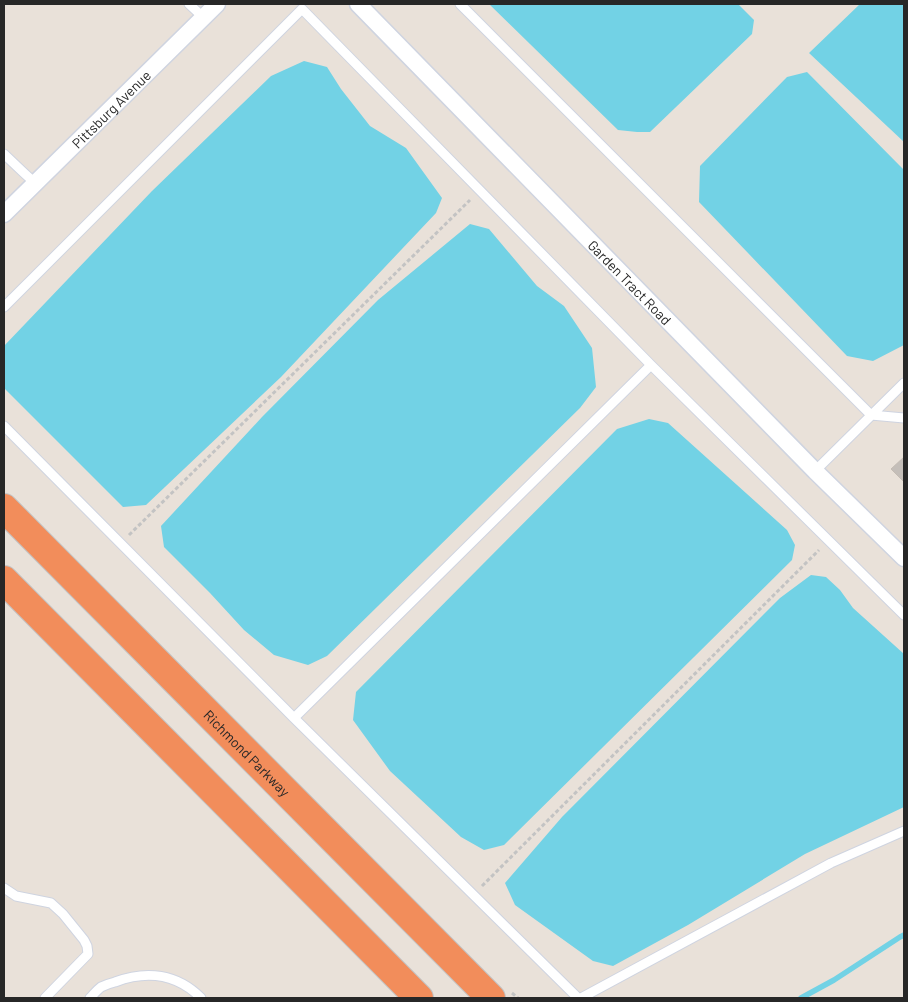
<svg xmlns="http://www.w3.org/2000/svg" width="908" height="1002" viewBox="0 0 908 1002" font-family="Barlow,sans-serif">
<rect width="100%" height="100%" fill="#e9e1d9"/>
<path fill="#72d2e5" d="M 489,4 L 738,4 L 754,20 L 752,34 L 650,132 L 637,132 L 618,130 Z
M 860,4 L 904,4 L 904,142 L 809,53 Z
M 304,61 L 327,67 L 341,89 L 370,126 L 406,148 L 442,198 L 436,213 L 281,377 L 146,505 L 123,507 L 4,388 L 4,346 L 152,191 L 271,76 Z
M 807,72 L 904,170 L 904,345 L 873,361 L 847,356 L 699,202 L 700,166 L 787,77 Z
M 470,224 L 489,229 L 537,286 L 564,306 L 592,348 L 596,387 L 580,408 L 327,656 L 308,665 L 274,655 L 244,630 L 210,593 L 164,547 L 161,526 L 262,417 L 378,300 Z
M 649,419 L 668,423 L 787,530 L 795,545 L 792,560 L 504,845 L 484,850 L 461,837 L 390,771 L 353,720 L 356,692 L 617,429 Z
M 811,575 L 826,577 L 840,590 L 853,608 L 904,654 L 904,807 L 805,854 L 688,925 L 613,966 L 593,961 L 515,905 L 505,883 L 562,817 L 780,598 Z"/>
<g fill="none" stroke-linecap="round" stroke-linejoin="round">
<path stroke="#72d2e5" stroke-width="5.5" d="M 801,998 L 834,980 L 900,937 L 904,935"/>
</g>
<path fill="#c4beb9" stroke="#c4bcb4" d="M 904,457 L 904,482 L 891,469 Z"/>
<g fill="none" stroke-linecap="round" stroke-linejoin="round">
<g stroke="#cfd4e0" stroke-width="11">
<path id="lane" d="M 189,4 L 203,17
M 460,4 L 871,415 L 904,418
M 4,154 L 24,173 L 35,183
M 4,307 L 302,9 L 651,365 L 904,615
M 4,426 L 294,718 L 578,998
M 815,471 L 904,383
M 294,718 L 651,365
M 4,888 L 16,896 L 51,903 L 63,914 L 84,940 L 87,946 L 88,954 L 45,998
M 90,998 C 93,995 97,990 101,987 C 105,985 111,983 115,982 C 147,970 177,974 201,998
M 581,998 L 831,863 L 904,831"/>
</g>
<g stroke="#cfd4e0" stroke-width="19">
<g id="street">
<path id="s1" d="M 358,4 L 815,471 L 904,558"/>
<path id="s2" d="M 4,214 L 217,4"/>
</g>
</g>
<g stroke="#c3c3c3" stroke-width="30">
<g id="highway">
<path id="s3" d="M 4,508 L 491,998"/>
<path d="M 4,580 L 419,998"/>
</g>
</g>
<path stroke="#c3c3c3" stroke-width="3" stroke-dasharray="4 2.5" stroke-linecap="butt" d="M 129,535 L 470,200
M 482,886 L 819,550
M 512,993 L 518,998"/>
<use href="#lane" stroke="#fff" stroke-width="9"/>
<use href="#street" stroke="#fff" stroke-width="16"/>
<use href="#highway" stroke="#f28d5b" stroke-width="28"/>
</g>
<g text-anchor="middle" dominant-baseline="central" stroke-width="4" stroke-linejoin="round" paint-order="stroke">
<g font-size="14" fill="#272727" stroke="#fff">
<text stroke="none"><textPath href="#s2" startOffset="150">Pittsburg Avenue</textPath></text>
<text stroke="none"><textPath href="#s1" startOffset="389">Garden Tract Road</textPath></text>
<text stroke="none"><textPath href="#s3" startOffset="345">Richmond Parkway</textPath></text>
</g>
</g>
<rect width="908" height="1002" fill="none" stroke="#272727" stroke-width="10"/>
</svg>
